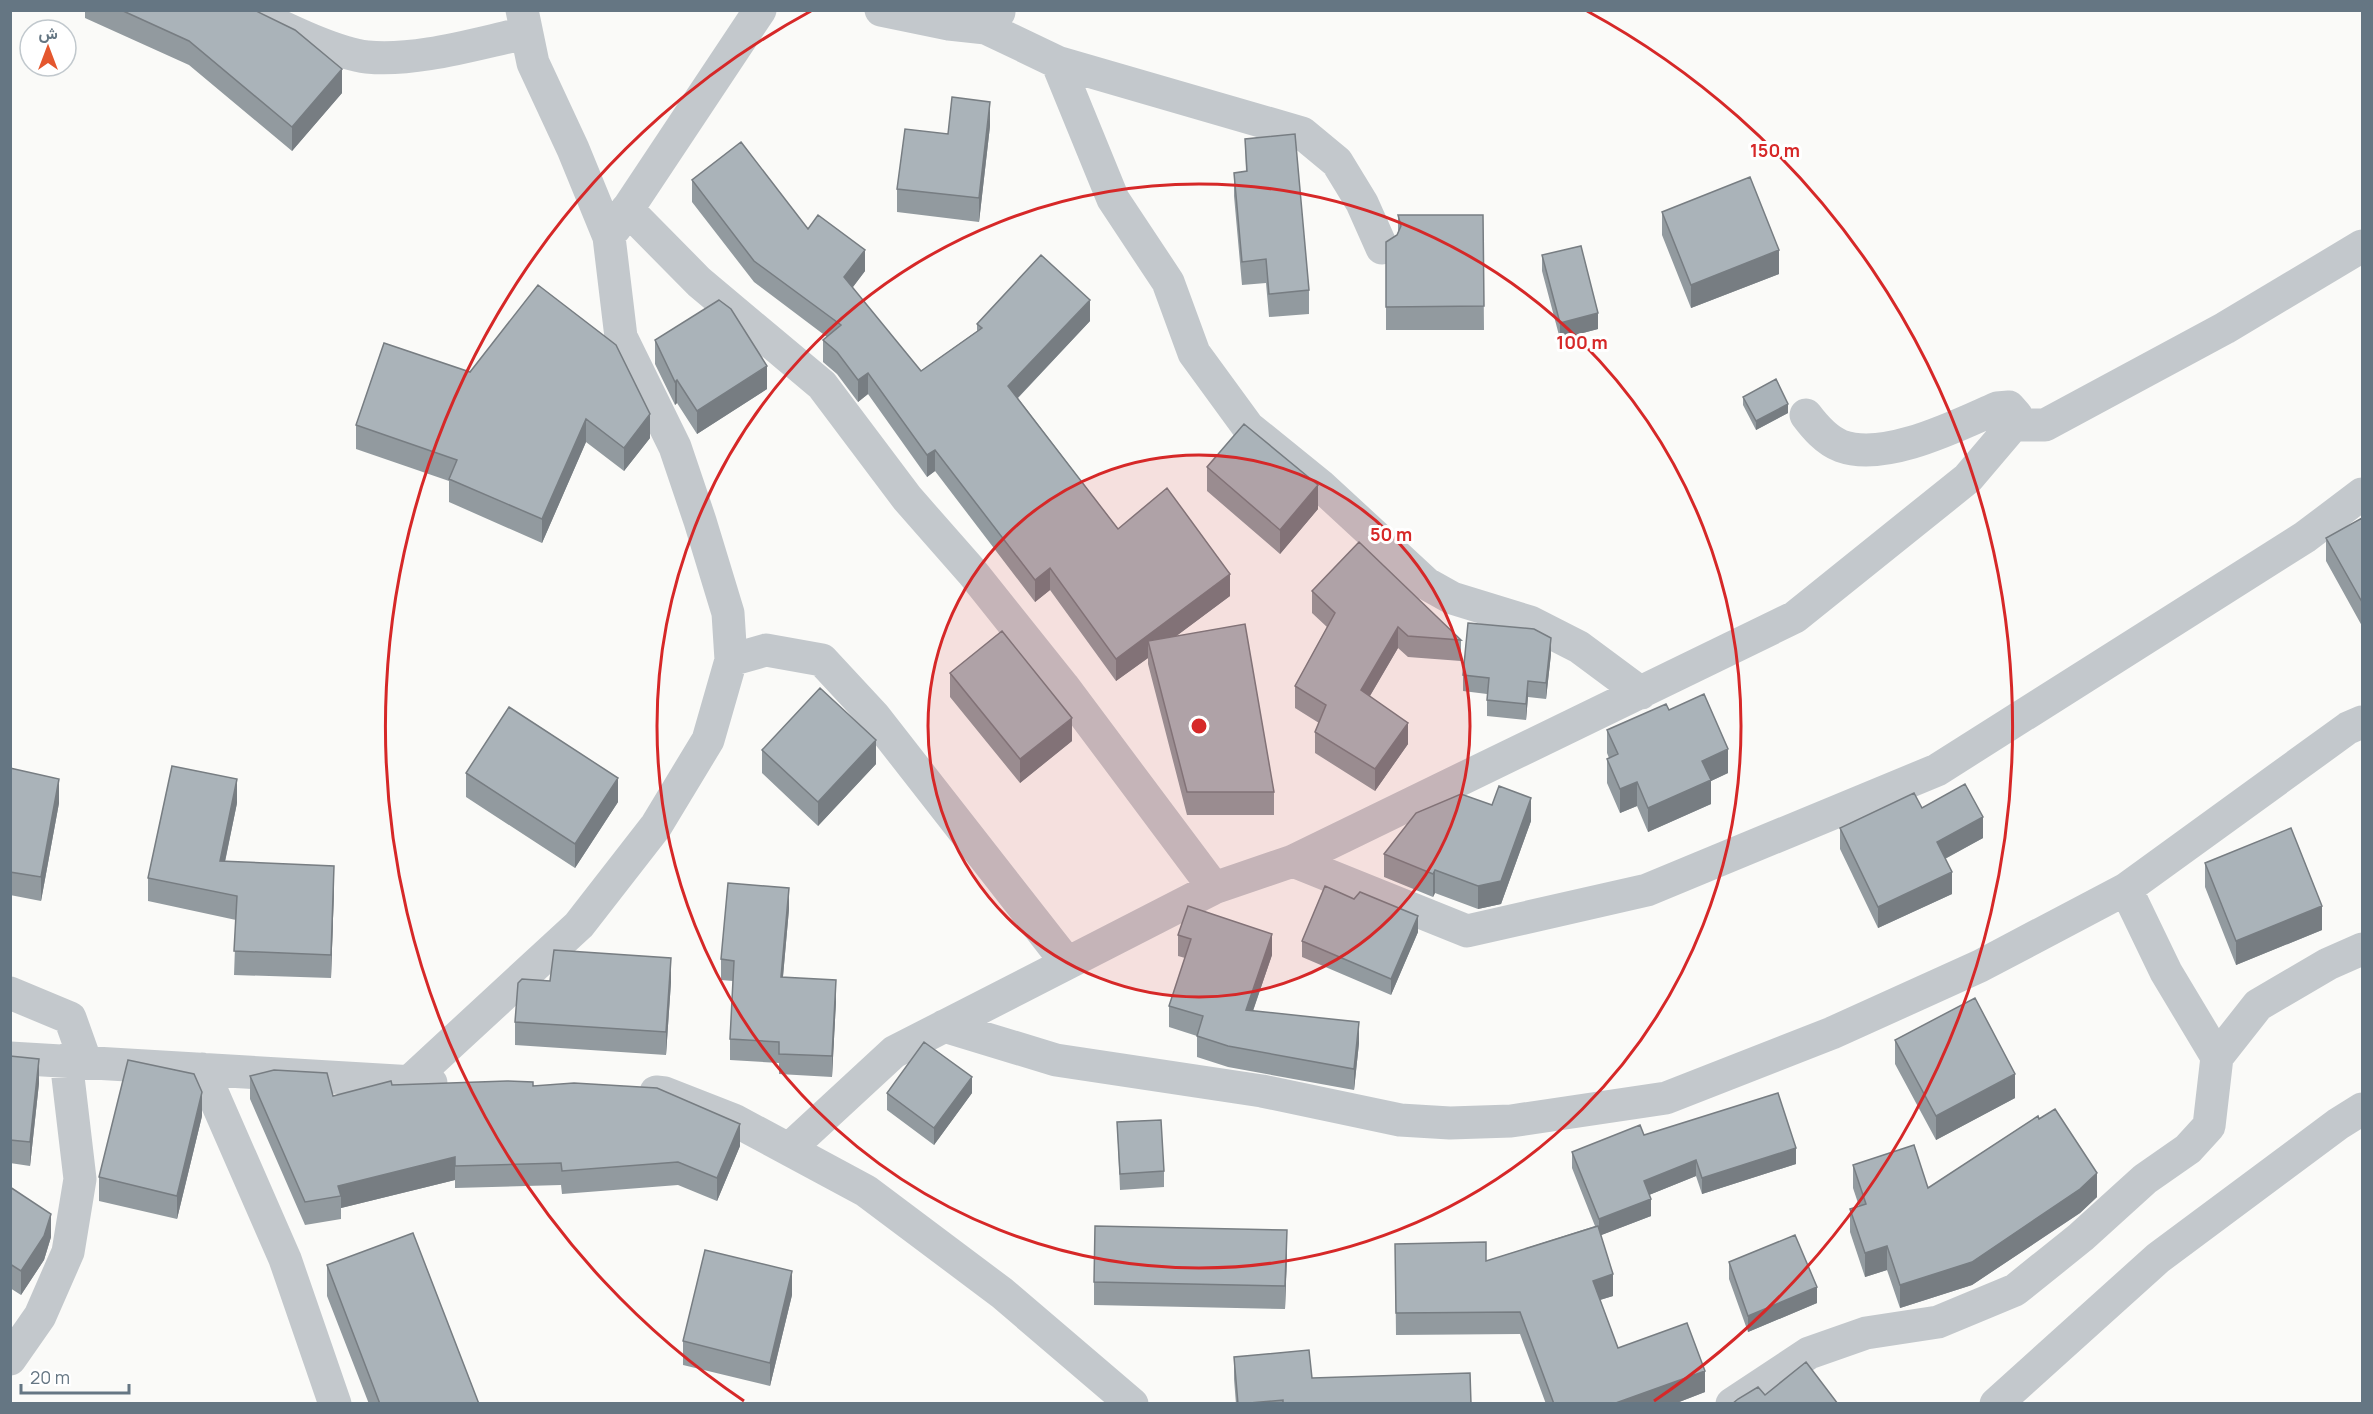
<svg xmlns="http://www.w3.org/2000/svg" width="2373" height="1414" viewBox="0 0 2373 1414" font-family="Manrope,Vazirmatn,sans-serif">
<rect width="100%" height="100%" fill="#fafaf8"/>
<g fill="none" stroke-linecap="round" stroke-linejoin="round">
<path stroke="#c3c8cc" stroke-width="33" d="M 246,10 C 279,25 332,53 367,57 C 417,62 478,43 526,33
M 881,10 L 949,24 L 986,28 L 999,12
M 986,28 L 1057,62 L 1302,133 L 1337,162 L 1362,203 L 1382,248
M 1057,62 L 1113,199 L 1168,282 L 1194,353 L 1248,427 L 1321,486 L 1427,584 L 1452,598 L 1530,622 L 1579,647 L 1641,693
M 627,209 L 699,282 L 822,385 L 907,498 L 972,572 L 1063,686 L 1214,888
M 615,228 L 760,10
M 2013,425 L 2045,425 L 2225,328 L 2362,246
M 731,660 L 766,650 L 822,660 L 874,716 L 1067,963
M 1293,861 L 1467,931 L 1647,890 L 1937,770 L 2305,537 L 2362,494
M 2126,889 L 2166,972 L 2217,1057
M 10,993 L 70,1018 L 85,1060
M 944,1026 L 1056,1060 L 1262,1091 L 1400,1120 L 1450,1123 L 1511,1121 L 1666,1098 L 1832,1033 L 1980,966 L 2126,889 L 2348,728 L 2362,722
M 10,1058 L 431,1083
M 202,1069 L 285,1259 L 335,1404
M 409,1082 L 579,925 L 656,826 L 708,740 L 731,660 L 728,613 L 700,521 L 675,447 L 621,337 L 609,237 L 573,149 L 533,63 L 522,10
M 656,1092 L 665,1093 L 734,1120 L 866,1191 L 1002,1293 L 1132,1404
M 789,1149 L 894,1052 L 1214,888 L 1293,861 L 1795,617 L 1968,478 L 2013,425 L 2016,415 L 2009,407 L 1997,408 C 1956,426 1885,462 1841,446 C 1826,440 1815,427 1806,415
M 10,1359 L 40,1316 L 68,1252 L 80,1179 L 66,1060
M 1732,1404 L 1809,1353 L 1866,1333 L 1938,1322 L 2015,1290 L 2081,1237 L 2145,1179 L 2188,1149 L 2209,1126 L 2217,1057 L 2258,1005 L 2328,964 L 2362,949
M 1996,1404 L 2158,1258 L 2338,1124 L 2362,1109"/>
</g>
<path fill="#929a9f" d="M 85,10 L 254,10 L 342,93 L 292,151 L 189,65 L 85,18 Z
M 990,126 L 979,222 L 897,212 L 897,189 Z
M 1245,139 L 1309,290 L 1309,314 L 1269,317 L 1266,283 L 1242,285 L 1234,196 L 1234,173 L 1246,172 Z
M 692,180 L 808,229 L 865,271 L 852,288 L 921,371 L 977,331 L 977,324 L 1090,321 L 1018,398 L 1118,529 L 1230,596 L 1176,636 L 1274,792 L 1274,815 L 1187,815 L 1148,664 L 1148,658 L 1116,681 L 1050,590 L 1035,602 L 935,471 L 927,477 L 868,394 L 858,402 L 837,374 L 823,362 L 823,340 L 827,337 L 754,282 L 692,202 Z
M 1662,212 L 1779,274 L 1691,308 L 1662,235 Z
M 1398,215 L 1483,215 L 1484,330 L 1386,330 L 1386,242 L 1397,235 L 1398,232 Z
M 1542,255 L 1598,329 L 1560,339 L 1542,271 Z
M 655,340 L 767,389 L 697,434 L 677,403 L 675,405 L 655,364 Z
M 384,343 L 650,438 L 624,471 L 586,442 L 542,543 L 449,502 L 449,481 L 356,449 L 356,425 Z
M 1743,397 L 1788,413 L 1756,430 L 1743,405 Z
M 1207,467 L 1318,509 L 1280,554 L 1207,491 Z
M 2362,518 L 2362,626 L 2326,561 L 2326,538 Z
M 1312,591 L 1461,640 L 1461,661 L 1408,657 L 1398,648 L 1370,696 L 1408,744 L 1375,791 L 1315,753 L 1315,732 L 1319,723 L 1295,708 L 1295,686 L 1327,627 L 1312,613 Z
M 1551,654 L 1546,699 L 1528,697 L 1526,720 L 1487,716 L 1487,694 L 1463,691 L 1463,675 Z
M 950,673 L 1072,741 L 1020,783 L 950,697 Z
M 1669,710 L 1728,773 L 1711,781 L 1711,804 L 1648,832 L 1637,806 L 1620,813 L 1607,783 L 1607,759 L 1609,758 L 1607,753 L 1607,730 Z
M 762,750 L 876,764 L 818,826 L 762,773 Z
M 10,768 L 59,803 L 41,901 L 10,895 Z
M 466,773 L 618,802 L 575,868 L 466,797 Z
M 237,803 L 225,862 L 334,889 L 331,978 L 234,975 L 236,920 L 148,901 L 148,878 Z
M 1922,808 L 1983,838 L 1945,859 L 1952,894 L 1878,928 L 1840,849 L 1840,828 Z
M 1531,821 L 1501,904 L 1478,909 L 1435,893 L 1433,897 L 1384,877 L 1384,854 Z
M 2205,863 L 2322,930 L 2236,965 L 2205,887 Z
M 789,909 L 783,977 L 836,1001 L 832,1077 L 779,1074 L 779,1063 L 730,1060 L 730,1039 L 733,981 L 721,980 L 721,959 Z
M 1418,932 L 1391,995 L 1302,957 L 1302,941 Z
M 1178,935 L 1272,955 L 1253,1011 L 1359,1043 L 1354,1090 L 1228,1067 L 1197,1057 L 1197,1036 L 1169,1027 L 1169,1006 L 1185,958 L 1178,956 Z
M 550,981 L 671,982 L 666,1055 L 515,1045 L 515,1022 Z
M 1895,1040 L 2015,1098 L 1936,1140 L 1895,1064 Z
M 10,1056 L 39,1083 L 30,1166 L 10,1163 Z
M 250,1076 L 333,1096 L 392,1085 L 533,1086 L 740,1146 L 717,1201 L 678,1185 L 562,1194 L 561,1185 L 455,1188 L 455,1180 L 341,1208 L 341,1219 L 305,1225 L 250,1099 Z
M 887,1093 L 972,1093 L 934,1145 L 887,1110 Z
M 202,1116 L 177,1219 L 99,1201 L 99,1177 Z
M 1117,1122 L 1164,1171 L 1164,1187 L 1120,1190 Z
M 1644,1135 L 1796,1164 L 1702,1194 L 1696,1176 L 1649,1195 L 1651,1216 L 1601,1235 L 1613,1296 L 1600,1300 L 1618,1348 L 1705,1392 L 1674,1404 L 1546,1404 L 1520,1334 L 1396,1335 L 1395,1244 L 1486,1261 L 1595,1226 L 1572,1168 L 1572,1152 Z
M 1853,1165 L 1928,1188 L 2097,1197 L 2080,1213 L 1972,1285 L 1900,1308 L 1887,1270 L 1865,1277 L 1850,1232 L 1850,1209 L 1859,1206 L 1853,1188 Z
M 10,1187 L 51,1237 L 44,1260 L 21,1295 L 10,1288 Z
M 1287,1254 L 1285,1309 L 1094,1305 L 1094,1282 Z
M 1729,1262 L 1817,1303 L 1748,1332 L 1729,1279 Z
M 327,1265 L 479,1404 L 369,1404 L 327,1296 Z
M 792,1295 L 770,1386 L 683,1365 L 683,1341 Z
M 1234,1357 L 1312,1378 L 1471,1404 L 1236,1404 L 1234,1379 Z"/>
<path fill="#777d82" d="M 342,69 L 342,93 L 292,151 L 292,127 Z
M 990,102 L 990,126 L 979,222 L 979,198 Z
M 865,250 L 865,271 L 844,299 L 844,277 Z
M 1779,250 L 1779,274 L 1691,308 L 1691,285 Z
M 1090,300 L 1090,321 L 1008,408 L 1008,386 Z
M 1598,313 L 1598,329 L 1560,339 L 1560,323 Z
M 767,366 L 767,389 L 697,434 L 697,411 Z
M 868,373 L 868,394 L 858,402 L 858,380 Z
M 677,380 L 677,403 L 675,405 L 675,382 Z
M 1788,404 L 1788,413 L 1756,430 L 1756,421 Z
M 650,414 L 650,438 L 624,471 L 624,448 Z
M 586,419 L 586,442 L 542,543 L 542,519 Z
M 935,450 L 935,471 L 927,477 L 927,455 Z
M 1318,485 L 1318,509 L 1280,554 L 1280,530 Z
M 1050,568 L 1050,590 L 1035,602 L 1035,580 Z
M 1230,574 L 1230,596 L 1151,655 L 1148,641 L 1148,658 L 1116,681 L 1116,659 Z
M 1398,627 L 1398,648 L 1361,711 L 1361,690 Z
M 1551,638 L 1551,654 L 1546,699 L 1546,683 Z
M 1528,681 L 1528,697 L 1526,720 L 1526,704 Z
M 1072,718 L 1072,741 L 1020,783 L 1020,759 Z
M 1408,723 L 1408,744 L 1375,791 L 1375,769 Z
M 876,740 L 876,764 L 818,826 L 818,802 Z
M 1728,749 L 1728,773 L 1711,781 L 1711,804 L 1648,832 L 1648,808 L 1702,761 Z
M 618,778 L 618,802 L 575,868 L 575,844 Z
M 59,779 L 59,803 L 41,901 L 41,877 Z
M 237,779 L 237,803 L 220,885 L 220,861 Z
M 1637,782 L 1637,806 L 1620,813 L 1620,789 Z
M 1531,798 L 1531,821 L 1501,904 L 1478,909 L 1478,886 Z
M 1983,817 L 1983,838 L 1937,863 L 1937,842 Z
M 334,866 L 334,889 L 331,978 L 331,955 Z
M 1435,870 L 1435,893 L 1433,897 L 1433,874 Z
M 1952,872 L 1952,894 L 1878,928 L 1878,907 Z
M 789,888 L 789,909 L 781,998 L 781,977 Z
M 2322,906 L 2322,930 L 2236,965 L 2236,941 Z
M 1418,916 L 1418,932 L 1391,995 L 1391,979 Z
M 1272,934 L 1272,955 L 1246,1031 L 1246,1010 Z
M 671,958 L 671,982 L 666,1055 L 666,1032 Z
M 836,980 L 836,1001 L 832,1077 L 832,1056 Z
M 1359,1022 L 1359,1043 L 1354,1090 L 1354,1069 Z
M 39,1059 L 39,1083 L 30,1166 L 30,1142 Z
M 2015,1074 L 2015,1098 L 1936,1140 L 1936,1116 Z
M 972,1077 L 972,1093 L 934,1145 L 934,1128 Z
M 202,1092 L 202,1116 L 177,1219 L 177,1196 Z
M 740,1124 L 740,1146 L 717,1201 L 717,1178 Z
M 1796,1148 L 1796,1164 L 1702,1194 L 1702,1178 Z
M 455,1157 L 455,1180 L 341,1208 L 341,1196 L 338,1186 Z
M 1696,1160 L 1696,1176 L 1644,1197 L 1644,1181 Z
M 2097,1173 L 2097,1197 L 2080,1213 L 1972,1285 L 1900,1308 L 1900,1285 Z
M 1651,1199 L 1651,1216 L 1599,1236 L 1599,1219 Z
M 51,1214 L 51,1237 L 44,1260 L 21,1295 L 21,1271 Z
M 1287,1230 L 1287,1254 L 1285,1309 L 1285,1286 Z
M 1887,1246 L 1887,1270 L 1865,1277 L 1865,1253 Z
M 792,1271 L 792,1295 L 770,1386 L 770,1363 Z
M 1613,1274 L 1613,1296 L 1593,1302 L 1593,1281 Z
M 1817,1287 L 1817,1303 L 1748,1332 L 1748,1316 Z
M 1705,1371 L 1705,1392 L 1674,1404 L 1613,1404 Z"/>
<path fill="#aab3b9" stroke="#777d82" stroke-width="1.5" d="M 121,10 L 254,10 L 295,30 L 342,69 L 292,127 L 189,41 Z
M 952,97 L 990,102 L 979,198 L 897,189 L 905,129 L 948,134 Z
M 1295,134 L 1309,290 L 1269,294 L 1266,259 L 1242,262 L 1234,173 L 1247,171 L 1245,139 Z
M 741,142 L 808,229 L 818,215 L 865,250 L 844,277 L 921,371 L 982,328 L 977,324 L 1041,255 L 1090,300 L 1008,386 L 1118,529 L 1167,488 L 1230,574 L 1116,659 L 1050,568 L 1035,580 L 935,450 L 927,455 L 868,373 L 858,380 L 837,352 L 823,340 L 841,325 L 754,261 L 692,180 Z
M 1750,177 L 1779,250 L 1691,285 L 1662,212 Z
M 1398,215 L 1483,215 L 1484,306 L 1386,307 L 1386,242 L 1397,235 L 1401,226 Z
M 1581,246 L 1598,313 L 1560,323 L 1542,255 Z
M 538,285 L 616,345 L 650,414 L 624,448 L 586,419 L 542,519 L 449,479 L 457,460 L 356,425 L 384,343 L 470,372 Z
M 719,300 L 731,309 L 767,366 L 697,411 L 677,380 L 675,382 L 655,340 Z
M 1776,379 L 1788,404 L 1756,421 L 1743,397 Z
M 1244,424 L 1318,485 L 1280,530 L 1207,467 Z
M 2362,518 L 2362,602 L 2326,538 Z
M 1359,542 L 1461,640 L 1408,636 L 1398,627 L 1361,690 L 1408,723 L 1375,769 L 1315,732 L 1326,705 L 1295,686 L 1335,613 L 1312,591 Z
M 1468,623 L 1534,629 L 1551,638 L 1546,683 L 1528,681 L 1526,704 L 1487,700 L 1489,678 L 1463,675 Z
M 1245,624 L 1274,792 L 1187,792 L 1148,641 Z
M 1002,631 L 1072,718 L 1020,759 L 950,673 Z
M 820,688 L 876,740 L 818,802 L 762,750 Z
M 1704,694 L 1728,749 L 1702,761 L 1711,780 L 1648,808 L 1637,782 L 1620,789 L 1607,759 L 1618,754 L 1607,730 L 1666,704 L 1669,710 Z
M 509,707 L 618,778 L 575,844 L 466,773 Z
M 172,766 L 237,779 L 220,861 L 334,866 L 331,955 L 234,951 L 237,896 L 148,878 Z
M 10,768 L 59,779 L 41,877 L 10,872 Z
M 1965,784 L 1983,817 L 1937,842 L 1952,872 L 1878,907 L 1840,828 L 1914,793 L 1922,808 Z
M 1499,786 L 1531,798 L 1501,881 L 1478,886 L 1435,870 L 1433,874 L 1384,854 L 1416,813 L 1461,794 L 1492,805 Z
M 2291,828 L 2322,906 L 2236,941 L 2205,863 Z
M 728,883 L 789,888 L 781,977 L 836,980 L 832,1056 L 779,1054 L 779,1042 L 730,1039 L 734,961 L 721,959 Z
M 1325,886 L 1354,899 L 1360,892 L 1418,916 L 1391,979 L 1302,941 Z
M 1188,906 L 1272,934 L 1246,1010 L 1359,1022 L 1354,1069 L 1228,1046 L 1197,1036 L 1203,1016 L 1169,1006 L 1191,939 L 1178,935 Z
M 554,950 L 671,958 L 666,1032 L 515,1022 L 518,983 L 522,979 L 550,981 Z
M 1975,998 L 2015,1074 L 1936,1116 L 1895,1040 Z
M 924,1042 L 972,1077 L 934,1128 L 887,1093 Z
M 10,1056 L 39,1059 L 30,1142 L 10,1140 Z
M 128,1060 L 194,1074 L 202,1092 L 177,1196 L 99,1177 Z
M 274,1070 L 327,1073 L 333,1096 L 391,1081 L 392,1085 L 507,1081 L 533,1082 L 533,1086 L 574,1083 L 657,1088 L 740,1124 L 717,1178 L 678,1162 L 562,1171 L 561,1163 L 455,1166 L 455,1157 L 338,1186 L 341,1196 L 305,1202 L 250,1076 Z
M 1778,1093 L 1796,1148 L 1702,1178 L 1696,1160 L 1644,1181 L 1651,1199 L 1599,1219 L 1572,1152 L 1640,1125 L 1644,1135 Z
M 2055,1109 L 2097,1173 L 2080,1189 L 1972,1262 L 1900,1285 L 1887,1246 L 1865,1253 L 1850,1209 L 1866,1204 L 1853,1165 L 1914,1145 L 1928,1188 L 2038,1116 L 2039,1119 Z
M 1161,1120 L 1164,1171 L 1120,1174 L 1117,1122 Z
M 10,1187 L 51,1214 L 44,1236 L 21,1271 L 10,1264 Z
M 1095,1226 L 1287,1230 L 1285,1286 L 1094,1282 Z
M 1598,1226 L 1613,1274 L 1593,1281 L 1618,1348 L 1687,1323 L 1705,1371 L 1613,1404 L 1554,1404 L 1520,1312 L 1396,1313 L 1395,1244 L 1486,1242 L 1486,1261 Z
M 413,1233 L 479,1404 L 380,1404 L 327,1265 Z
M 1795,1235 L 1817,1287 L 1748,1316 L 1729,1262 Z
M 705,1250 L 792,1271 L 770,1363 L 683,1341 Z
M 1309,1350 L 1312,1378 L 1470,1373 L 1471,1404 L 1283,1404 L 1283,1400 L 1238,1404 L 1234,1357 Z
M 1806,1362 L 1838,1404 L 1732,1404 L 1738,1399 L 1758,1387 L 1765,1395 Z"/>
<circle cx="1199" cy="726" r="271" fill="#d62828" fill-opacity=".12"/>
<g fill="none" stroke="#d62828" stroke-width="3">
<circle cx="1199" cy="726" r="271"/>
<circle cx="1199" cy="726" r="542"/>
<path d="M744 1401A814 814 0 0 1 811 11M1587 11A814 814 0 0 1 1654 1401"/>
</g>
<circle cx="1199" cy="726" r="9" fill="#d62828" stroke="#fff" stroke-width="3"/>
<g font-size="18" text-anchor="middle" font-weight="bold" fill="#d62828" stroke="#fff" stroke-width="6" stroke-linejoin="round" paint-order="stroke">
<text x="1775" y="157">150 m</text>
<text x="1582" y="349">100 m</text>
<text x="1391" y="541">50 m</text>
</g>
<rect width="2373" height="1414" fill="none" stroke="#657683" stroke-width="24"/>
<g transform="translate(48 48)"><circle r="28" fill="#ffffff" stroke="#c1c8cd" stroke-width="1.5"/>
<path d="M0-4.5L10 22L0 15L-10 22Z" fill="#e4572e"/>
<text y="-9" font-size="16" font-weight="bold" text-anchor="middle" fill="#657683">ش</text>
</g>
<path d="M21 1384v9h108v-9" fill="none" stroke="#657683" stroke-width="3"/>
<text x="30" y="1384" font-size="18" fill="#657683" stroke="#ffffff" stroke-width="4.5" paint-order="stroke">20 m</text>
</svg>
